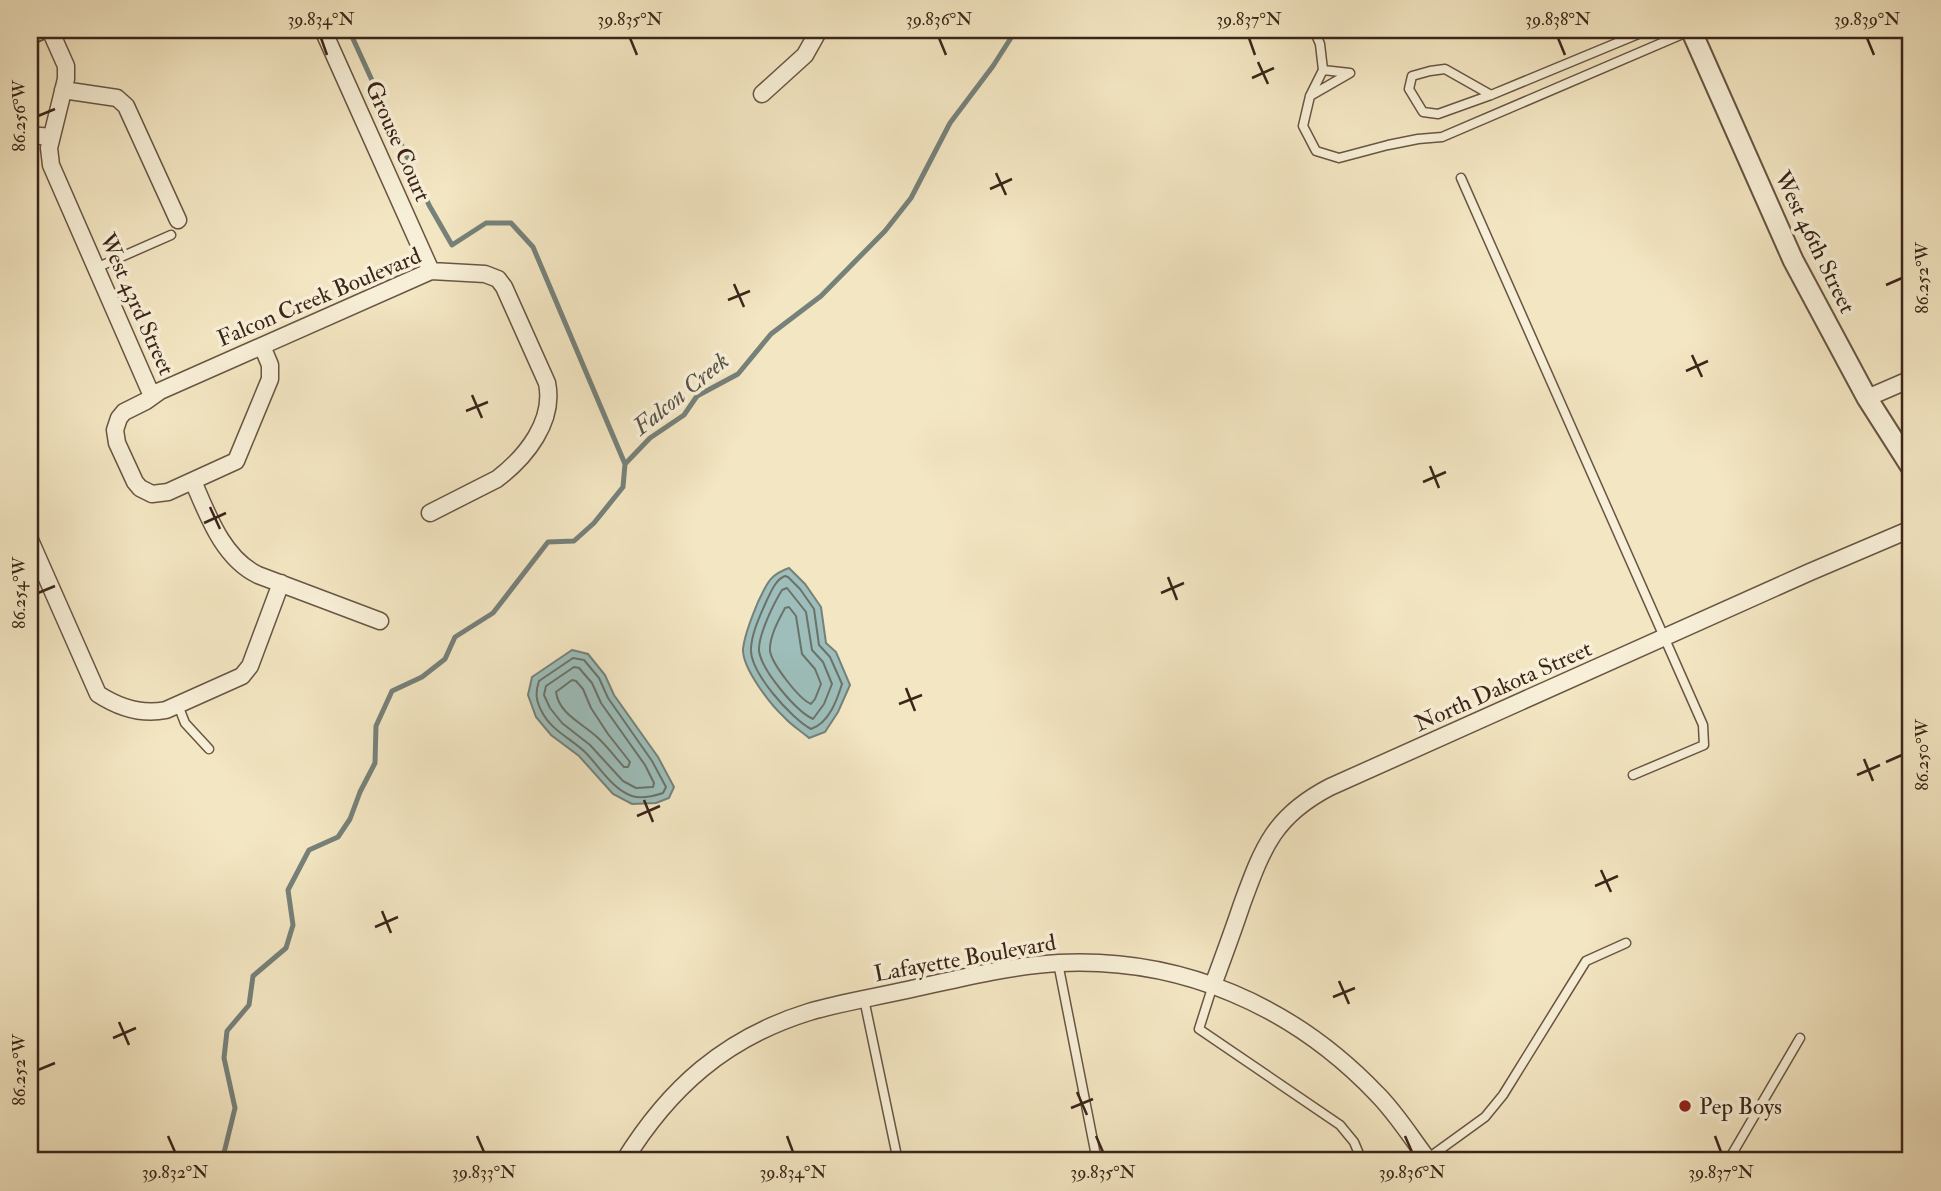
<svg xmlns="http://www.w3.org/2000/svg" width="1941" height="1191" viewBox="0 0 1941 1191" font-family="'IM FELL Double Pica',serif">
<rect width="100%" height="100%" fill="#f3e6c2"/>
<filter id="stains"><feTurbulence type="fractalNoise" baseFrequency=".00286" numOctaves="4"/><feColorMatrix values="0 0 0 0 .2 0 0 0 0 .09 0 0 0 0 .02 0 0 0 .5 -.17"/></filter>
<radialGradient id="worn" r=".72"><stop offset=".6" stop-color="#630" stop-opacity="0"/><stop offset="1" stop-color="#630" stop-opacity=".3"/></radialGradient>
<path fill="#9dbeba" stroke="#76817a" stroke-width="2" d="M 789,568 L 805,584 L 821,607 L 826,643 L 836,652 L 850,685 L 838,712 L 825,732 L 809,738 C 801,731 791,725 784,717 C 770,704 742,668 743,649 C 745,632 752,617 758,602 C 767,584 769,575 789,568 Z
M 572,650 L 588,654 L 605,675 L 614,695 L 658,757 L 674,787 L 669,798 L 656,803 L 632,804 L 613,794 L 579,756 L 551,735 L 536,717 L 528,695 L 532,677 Z"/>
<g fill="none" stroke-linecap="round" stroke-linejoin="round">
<path stroke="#6c726a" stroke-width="2" d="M 785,576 L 788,577 L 800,589 L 814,609 L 819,645 L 830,657 L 842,684 C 837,700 829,723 811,729 C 792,719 749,672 751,648 C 752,632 760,616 766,602 C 771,592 775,580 785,576 Z
M 787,588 L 806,612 L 812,650 L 823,662 L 832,684 L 824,704 L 813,719 C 796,711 762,671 759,651 C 758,635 774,603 782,590 Z
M 789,607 L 796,616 L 802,654 L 815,669 L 821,684 L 815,699 L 811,704 C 799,699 772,664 770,651 C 769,637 779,619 785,608 Z
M 573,658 L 584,660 L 599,678 L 608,698 L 652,761 L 666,787 L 663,793 C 654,796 641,799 632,796 C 612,789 599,766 585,752 C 570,738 551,730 542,712 C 536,701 535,693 539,681 Z
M 574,667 L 579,668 L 592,683 L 601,703 L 645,765 L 654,783 L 653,787 L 636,788 L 623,781 L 590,745 L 562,723 L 550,708 L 544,695 L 546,686 Z
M 572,680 L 576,681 L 583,689 L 591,708 L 608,734 L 630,762 L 628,767 L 624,767 C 615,757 607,746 597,737 C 582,723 559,714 556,692 Z"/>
<path stroke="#76817a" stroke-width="5" d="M 349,30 L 429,205 L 452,245 L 486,223 L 511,223 L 533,247 L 625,464
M 222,1161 L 235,1108 L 224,1058 L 227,1031 L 249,1005 L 253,976 L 286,948 L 293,925 L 288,890 L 309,850 L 338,837 L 350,819 L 360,792 L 375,763 L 376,726 L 392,691 L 422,677 L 445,659 L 455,637 L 493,613 L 548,542 L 574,541 L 594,523 L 623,487 L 625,464 L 650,438 L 684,415 L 697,396 L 738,374 L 771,334 L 821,296 L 885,231 L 911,198 L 950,123 L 993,66 L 1016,30"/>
<g stroke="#695543" stroke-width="11">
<path id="service" d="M 1314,30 L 1320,44 L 1323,70 L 1310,96 L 1303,126 L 1316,151 L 1339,158 L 1388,145 L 1418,139 L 1442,137 L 1692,30
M 1491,95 L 1445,69 L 1430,71 L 1412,76 L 1409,89 L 1423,112 L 1438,114 L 1491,95 L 1648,30
M 1310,96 L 1350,73 L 1323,70
M 1461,178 L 1703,725 L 1704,745 L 1633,775
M 96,268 L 171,235
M 178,705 L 185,723 L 209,749
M 1058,963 L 1097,1161
M 1213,985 L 1199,1029 L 1340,1125 L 1354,1142 L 1362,1161
M 864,999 L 898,1161
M 1427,1159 L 1485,1117 L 1503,1095 L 1586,961 L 1626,943
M 1728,1161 L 1800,1038"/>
</g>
<g stroke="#695543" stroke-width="19">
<path id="minor" d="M 50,30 L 66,66 L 66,79 L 49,148 L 51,165 L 152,396
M 323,30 L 431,271
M 63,90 L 117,98 L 126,106 L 178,220
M 762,94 L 805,55 L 819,30
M 30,135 L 51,137
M 262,346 L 270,365 L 270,379 L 236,461 L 168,492 L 152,494 L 140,488 L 135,482 L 117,443 L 115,430 L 119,418 L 124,412 L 146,401 L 160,391 L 431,271 L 485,274 L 498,279 L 504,287 L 547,383 C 555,421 526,457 497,479 L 430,513
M 1867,398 L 1911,379
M 193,481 C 208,516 223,558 258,575 L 380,621
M 30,540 L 98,694 C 118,707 142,715 166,710 L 242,676 L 250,666 L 281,583
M 1213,985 C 1223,958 1233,931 1242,904 C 1263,847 1274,816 1330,787 L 1810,572 L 1911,529
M 624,1161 C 669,1088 725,1038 809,1012 C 839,1003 871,998 902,991 C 954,980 1006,966 1059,963 C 1182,957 1293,1006 1377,1094 C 1397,1114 1412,1139 1429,1161"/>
</g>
<g stroke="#695543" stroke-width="23">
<path id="tertiary" d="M 1691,30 L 1793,260 L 1867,398 L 1911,467
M 30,34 L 39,30"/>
</g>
<use href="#service" stroke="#f7efd7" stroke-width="8"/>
<use href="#minor" stroke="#f7efd7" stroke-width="16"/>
<use href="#tertiary" stroke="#f7efd7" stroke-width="19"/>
</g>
<path fill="none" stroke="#3b2519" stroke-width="2.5" d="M 321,38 L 327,55M 630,38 L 637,55M 939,38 L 946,55M 1249,38 L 1255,55M 1558,38 L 1565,55M 1867,38 L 1874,55M 1258,62 L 1268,84M 1252,78 L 1274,68M 38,116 L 55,109M 996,173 L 1006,195M 990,189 L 1012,179M 734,284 L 744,307M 1886,285 L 1902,278M 728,300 L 750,291M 1692,355 L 1702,377M 1686,371 L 1708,361M 472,395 L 482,418M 466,411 L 488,402M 1430,466 L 1439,488M 1423,482 L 1446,472M 210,507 L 220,529M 204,523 L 226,513M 1168,577 L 1177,600M 38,593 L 55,586M 1161,593 L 1184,583M 906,688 L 915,711M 899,704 L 922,695M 1864,759 L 1873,781M 1886,762 L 1902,755M 1857,775 L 1880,765M 644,800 L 653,822M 637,816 L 660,806M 1601,870 L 1611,892M 1595,886 L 1618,876M 382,911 L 391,933M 375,927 L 398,917M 1339,981 L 1349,1004M 1333,997 L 1355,988M 119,1022 L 129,1045M 113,1038 L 136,1028M 38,1070 L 55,1063M 1077,1092 L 1087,1115M 1071,1108 L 1093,1099M 168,1136 L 175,1152M 477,1136 L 484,1152M 787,1136 L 793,1152M 1096,1136 L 1103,1152M 1405,1136 L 1412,1152M 1715,1136 L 1721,1152"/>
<circle fill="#8f2418" stroke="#f7efd7" stroke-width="2.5" cx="1685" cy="1106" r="7"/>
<g text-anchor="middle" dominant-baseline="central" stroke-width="7" stroke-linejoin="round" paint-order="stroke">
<g font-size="23" fill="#3b2519" stroke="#f7efd7">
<text transform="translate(398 141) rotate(66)">Grouse Court</text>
<text transform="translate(1815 242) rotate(64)">West 46th Street</text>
<text transform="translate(319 297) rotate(-23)">Falcon Creek Boulevard</text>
<text transform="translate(137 304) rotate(66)">West 43rd Street</text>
<text transform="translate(1503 686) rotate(-24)">North Dakota Street</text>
<text transform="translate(965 958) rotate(-10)">Lafayette Boulevard</text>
</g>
<g font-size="23" fill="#3b2519" stroke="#f7efd7" text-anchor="start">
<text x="1699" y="1106">Pep Boys</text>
</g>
<g font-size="24" font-style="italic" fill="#585349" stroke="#f7efd7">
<text transform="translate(681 394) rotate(-39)">Falcon Creek</text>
</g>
</g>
<rect width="1941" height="1191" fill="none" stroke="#f3e6c2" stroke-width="77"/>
<rect x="38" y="38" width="1864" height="1114" fill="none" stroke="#3b2519" stroke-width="2.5"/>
<g font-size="18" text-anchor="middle" fill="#3b2519">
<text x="321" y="25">39.834°N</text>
<text x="630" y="25">39.835°N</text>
<text x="939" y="25">39.836°N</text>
<text x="1249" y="25">39.837°N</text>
<text x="1558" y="25">39.838°N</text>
<text x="1867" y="25">39.839°N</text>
<text transform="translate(19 116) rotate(-90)" y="6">86.256°W</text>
<text transform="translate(1922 278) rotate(-90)" y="6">86.252°W</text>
<text transform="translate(19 593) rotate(-90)" y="6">86.254°W</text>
<text transform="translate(1922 755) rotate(-90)" y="6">86.250°W</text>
<text transform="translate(19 1070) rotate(-90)" y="6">86.252°W</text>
<text x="175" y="1178">39.832°N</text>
<text x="484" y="1178">39.833°N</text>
<text x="793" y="1178">39.834°N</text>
<text x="1103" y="1178">39.835°N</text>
<text x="1412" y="1178">39.836°N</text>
<text x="1721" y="1178">39.837°N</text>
</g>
<rect width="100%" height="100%" filter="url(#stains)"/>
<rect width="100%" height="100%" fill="url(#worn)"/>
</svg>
